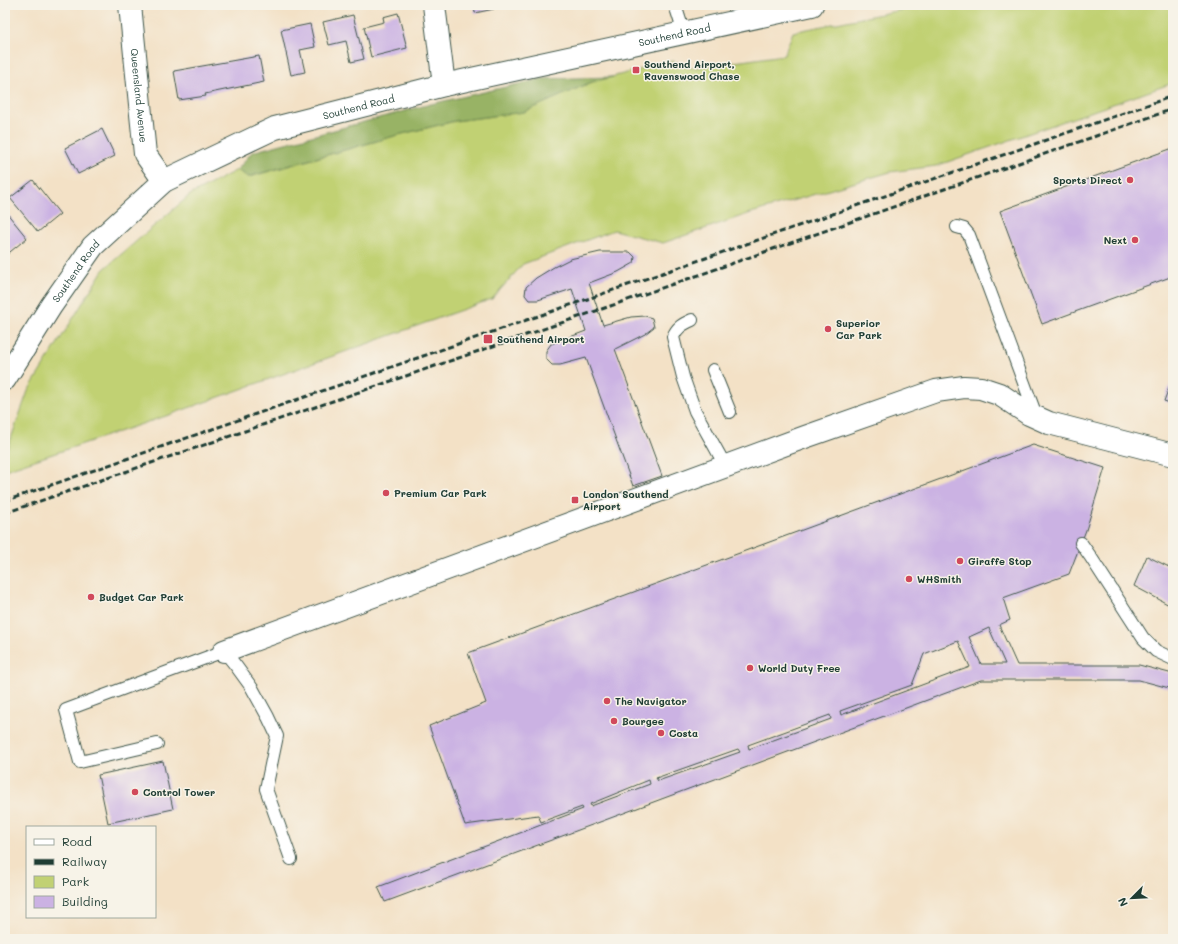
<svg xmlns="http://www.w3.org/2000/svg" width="1178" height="944" viewBox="0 0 1178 944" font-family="Mali,sans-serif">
<rect width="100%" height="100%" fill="#f7f3e8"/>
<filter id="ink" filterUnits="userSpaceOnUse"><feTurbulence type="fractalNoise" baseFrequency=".025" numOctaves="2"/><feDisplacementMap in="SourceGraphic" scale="8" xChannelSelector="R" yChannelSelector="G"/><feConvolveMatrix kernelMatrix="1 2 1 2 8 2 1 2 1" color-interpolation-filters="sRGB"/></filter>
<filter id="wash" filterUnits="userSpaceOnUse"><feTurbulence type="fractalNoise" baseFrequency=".012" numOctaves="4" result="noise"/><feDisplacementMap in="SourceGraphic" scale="16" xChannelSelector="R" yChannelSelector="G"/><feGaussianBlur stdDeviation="0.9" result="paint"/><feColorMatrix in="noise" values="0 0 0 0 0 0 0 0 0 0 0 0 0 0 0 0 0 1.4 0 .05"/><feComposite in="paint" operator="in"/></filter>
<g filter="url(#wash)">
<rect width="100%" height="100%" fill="#f3e1c6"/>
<path fill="#c1d173" stroke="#708754" d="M 925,5 L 1173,5 L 1173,83 L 936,166 L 890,172 L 751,213 L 663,243 L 614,230 L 523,264 L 492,299 L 169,415 L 5,470 L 5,455 L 28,391 L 103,270 L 190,195 L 237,170 L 249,177 L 398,135 L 455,121 L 523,112 L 592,82 L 673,61 L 692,68 L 784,55 L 793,32 Z"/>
<path fill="#98b365" stroke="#5c784c" d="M 613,77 L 592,82 L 524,112 L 455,121 L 398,135 L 248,177 L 237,170 L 252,152 L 431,104 L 541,79 Z"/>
<g id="blocks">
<path fill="#cbb2e3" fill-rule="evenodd" d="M 474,5 L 493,5 L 494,9 L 475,13 Z
M 398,13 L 407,48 L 371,57 L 364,27 L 384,22 L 383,17 Z
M 353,15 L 364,59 L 351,62 L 346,41 L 329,45 L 323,22 Z
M 310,24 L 315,47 L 300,50 L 305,72 L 291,75 L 281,30 Z
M 259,56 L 264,82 L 205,94 L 206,96 L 179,100 L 174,71 Z
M 102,129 L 115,156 L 78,174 L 65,148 Z
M 1173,148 L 1173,276 L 1042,324 L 1000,211 Z
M 33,180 L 60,214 L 38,232 L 10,198 Z
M 6,212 L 27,238 L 5,256 L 5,213 Z
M 600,252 L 630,252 L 635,257 L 634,263 L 618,272 L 589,283 L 603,325 L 631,317 L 645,316 L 652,318 L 654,327 L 645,334 L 615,349 L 662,476 L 633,486 L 586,358 L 560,365 L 552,365 L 546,359 L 546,351 L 551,344 L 586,331 L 572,289 L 538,300 L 529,300 L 525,295 L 526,287 L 536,278 L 554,267 L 570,259 Z
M 1173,377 L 1173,404 L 1164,401 Z
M 1033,445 L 1105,468 L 1086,530 L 1069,574 L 1003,598 L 1010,620 L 999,625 L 1017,665 L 1139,665 L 1173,674 L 1173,689 L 1139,680 L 981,680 L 385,902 L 378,887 L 583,809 L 582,807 L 541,822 L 538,815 L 465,825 L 429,726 L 486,703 L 468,653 ZM 989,628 L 1005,664 L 981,664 L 969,637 ZM 958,641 L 970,667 L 841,715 L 840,711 L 912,685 L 924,654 ZM 830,715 L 831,719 L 749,749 L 748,745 ZM 738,749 L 740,752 L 658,781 L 656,778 ZM 649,780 L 650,784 L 591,806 L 590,804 Z
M 1147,556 L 1173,569 L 1173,607 L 1134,586 Z
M 163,761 L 173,809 L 108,823 L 98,775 Z"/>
</g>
</g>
<g filter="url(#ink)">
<use href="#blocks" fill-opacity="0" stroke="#3f564a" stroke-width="1"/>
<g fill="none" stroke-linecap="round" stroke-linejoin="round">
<g stroke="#3f564a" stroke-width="14">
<path id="service" d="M 675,5 L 684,33
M 957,227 L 964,229 L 969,235 L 1037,418
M 692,320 C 683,324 677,327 673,337 L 683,377 L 695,411 L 726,467
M 713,370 L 730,412
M 1081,543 L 1090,556 L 1143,638 L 1156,651 L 1173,659
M 157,744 L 80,762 L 66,710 L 224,651 L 236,666 L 252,688 L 268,717 L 277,736 L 266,789 L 291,859"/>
</g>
<g stroke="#3f564a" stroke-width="24">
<g id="minor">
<path id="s1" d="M 130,5 L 145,154 L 164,181"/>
<path d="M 434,5 L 444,85"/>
<path d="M 224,651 L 805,437 L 936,391 L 964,387 L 981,388 L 999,394 L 1029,414 L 1049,423 L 1173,455"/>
</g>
</g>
<g stroke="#3f564a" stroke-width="24">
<g id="tertiary">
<path id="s2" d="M 5,379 L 51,306 L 93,246 L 164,181 L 275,128 L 444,85 L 812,5"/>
</g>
</g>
<use href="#service" stroke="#fff" stroke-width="12"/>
<use href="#minor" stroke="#fff" stroke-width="22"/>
<use href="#tertiary" stroke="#fff" stroke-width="22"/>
<path stroke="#1f3d34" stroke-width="3" stroke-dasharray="6 3" stroke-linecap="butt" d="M 5,501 L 1173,96
M 5,513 L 599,310 L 1173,109"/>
</g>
</g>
<g fill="#d1495b" stroke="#f7f3e8" stroke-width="1.5">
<rect x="632" y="66" width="8" height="8" rx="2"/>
<circle cx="1130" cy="180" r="4"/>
<circle cx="1135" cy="240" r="4"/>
<circle cx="828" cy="329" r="4"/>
<rect x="483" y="334" width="10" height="10" rx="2"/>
<circle cx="386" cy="493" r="4"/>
<rect x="571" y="496" width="8" height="8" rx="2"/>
<circle cx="960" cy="561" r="4"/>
<circle cx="909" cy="579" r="4"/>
<circle cx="91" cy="597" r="4"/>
<circle cx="750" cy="668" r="4"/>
<circle cx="607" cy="701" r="4"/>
<circle cx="614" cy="721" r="4"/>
<circle cx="661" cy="733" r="4"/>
<circle cx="135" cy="792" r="4"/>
</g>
<g text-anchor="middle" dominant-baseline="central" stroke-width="3" stroke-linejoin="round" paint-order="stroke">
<g font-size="10" fill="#1f3d34" stroke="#f7f3e8">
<text stroke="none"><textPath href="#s2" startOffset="789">Southend Road</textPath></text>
<text stroke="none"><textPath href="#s1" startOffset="91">Queensland Avenue</textPath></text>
<text stroke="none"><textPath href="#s2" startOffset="465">Southend Road</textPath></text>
<text stroke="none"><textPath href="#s2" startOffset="129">Southend Road</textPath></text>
</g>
<g font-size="10" font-weight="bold" fill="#1f3d34" stroke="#f7f3e8" text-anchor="start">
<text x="644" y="64">Southend Airport,<tspan x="644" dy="12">Ravenswood Chase</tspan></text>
<text x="1122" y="180" text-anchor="end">Sports Direct</text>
<text x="1127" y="240" text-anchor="end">Next</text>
<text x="836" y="323">Superior<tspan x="836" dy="12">Car Park</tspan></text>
<text x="497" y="339">Southend Airport</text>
<text x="394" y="493">Premium Car Park</text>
<text x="583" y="494">London Southend<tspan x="583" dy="12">Airport</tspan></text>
<text x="968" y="561">Giraffe Stop</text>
<text x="917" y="579">WHSmith</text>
<text x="99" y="597">Budget Car Park</text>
<text x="758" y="668">World Duty Free</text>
<text x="615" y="701">The Navigator</text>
<text x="622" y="721">Bourgee</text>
<text x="669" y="733">Costa</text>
<text x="143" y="792">Control Tower</text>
</g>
</g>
<rect width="1178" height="944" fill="none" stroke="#f7f3e8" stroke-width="20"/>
<rect x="26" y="826" width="130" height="92" fill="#f7f3e8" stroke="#a1aaa0"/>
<rect x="34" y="839" width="20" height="6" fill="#ffffff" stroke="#a1aaa0"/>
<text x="62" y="846" font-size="12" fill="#1f3d34">Road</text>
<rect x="34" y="859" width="20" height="6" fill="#1f3d34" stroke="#a1aaa0"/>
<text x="62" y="866" font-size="12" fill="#1f3d34">Railway</text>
<rect x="34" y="876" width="20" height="12" fill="#c1d173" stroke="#a1aaa0"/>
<text x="62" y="886" font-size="12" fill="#1f3d34">Park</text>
<rect x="34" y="896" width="20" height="12" fill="#cbb2e3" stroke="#a1aaa0"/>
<text x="62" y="906" font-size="12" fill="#1f3d34">Building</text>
<g transform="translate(1132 898) rotate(246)" stroke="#f7f3e8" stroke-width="3" paint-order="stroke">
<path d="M0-3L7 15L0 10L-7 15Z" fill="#1f3d34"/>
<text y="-6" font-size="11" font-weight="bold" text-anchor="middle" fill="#1f3d34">N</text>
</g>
</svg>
